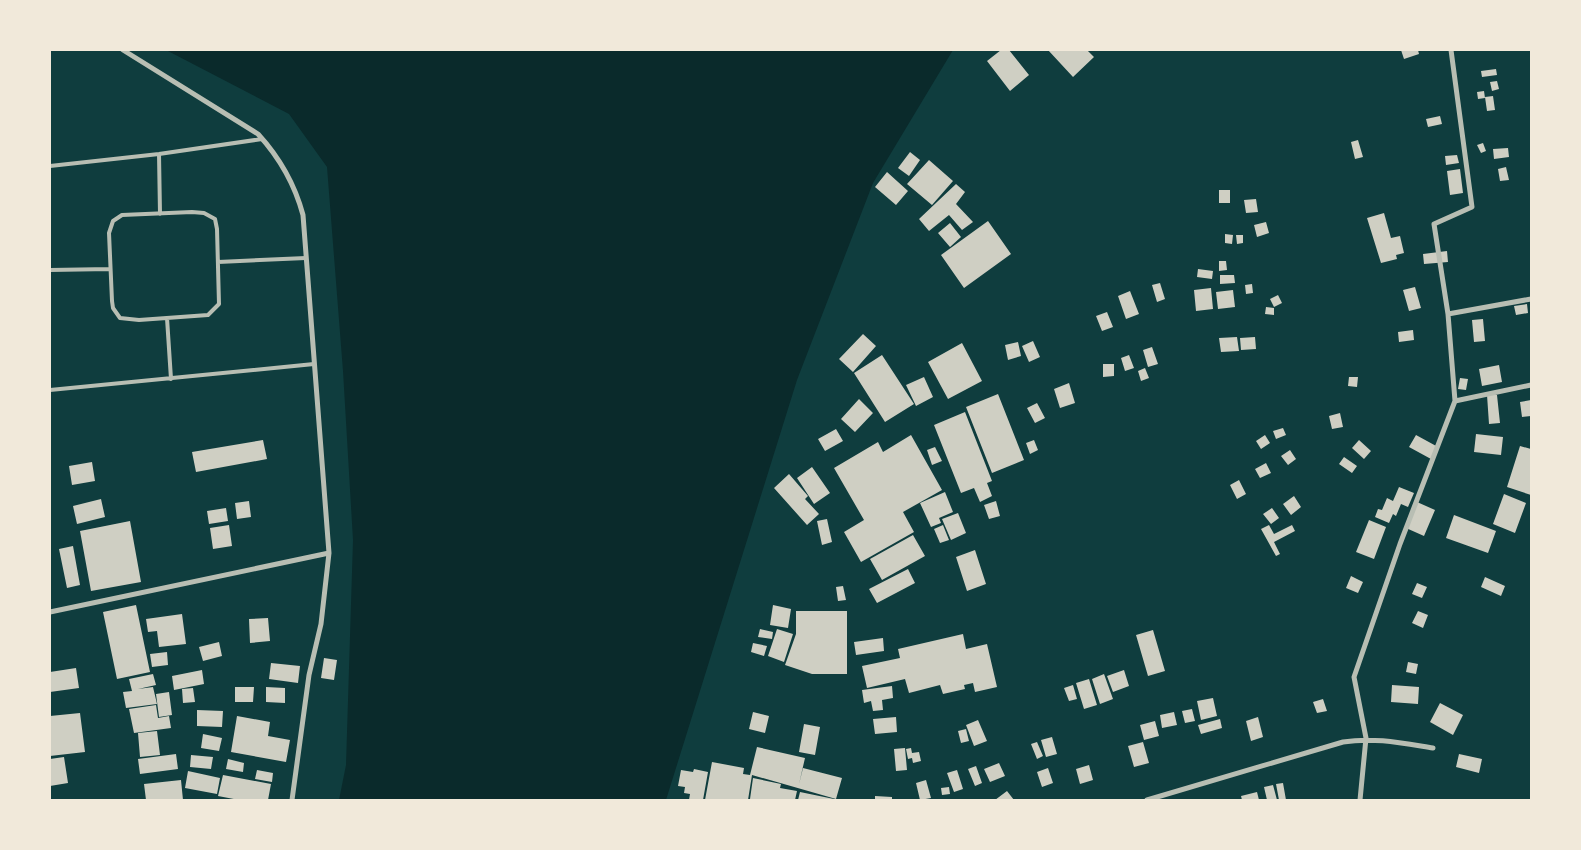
<svg xmlns="http://www.w3.org/2000/svg" width="1581" height="850" viewBox="0 0 1581 850" font-family="Mulish,sans-serif">
<rect width="100%" height="100%" fill="#0f3d3e"/>
<path fill="#0a2a2b" d="M 166,50 L 953,50 L 873,183 L 797,380 L 666,800 L 339,800 L 346,765 L 353,540 L 343,371 L 327,167 L 289,114 Z"/>
<path fill="#cfcfc3" d="M 1001,50 L 1009,50 L 1029,75 L 1010,91 L 987,61 Z
M 1048,50 L 1087,50 L 1094,57 L 1073,77 Z
M 1401,50 L 1418,50 L 1419,54 L 1404,59 Z
M 1496,69 L 1497,75 L 1482,77 L 1481,71 Z
M 1497,81 L 1499,89 L 1492,91 L 1490,82 Z
M 1484,91 L 1485,98 L 1478,99 L 1477,92 Z
M 1493,96 L 1495,110 L 1487,111 L 1485,97 Z
M 1440,116 L 1442,124 L 1428,127 L 1426,119 Z
M 1358,140 L 1363,157 L 1355,159 L 1351,142 Z
M 1483,143 L 1486,151 L 1481,153 L 1477,145 Z
M 1508,148 L 1509,157 L 1494,159 L 1493,149 Z
M 910,152 L 920,160 L 909,176 L 898,168 Z
M 1457,155 L 1459,163 L 1446,165 L 1445,156 Z
M 929,160 L 953,181 L 932,205 L 907,184 Z
M 1506,167 L 1509,180 L 1500,181 L 1498,169 Z
M 1460,169 L 1463,193 L 1450,195 L 1447,171 Z
M 887,172 L 908,191 L 896,205 L 875,187 Z
M 956,184 L 965,192 L 956,204 L 973,222 L 962,230 L 949,215 L 929,231 L 919,219 Z
M 1219,190 L 1230,190 L 1230,203 L 1219,203 Z
M 1256,199 L 1258,212 L 1246,213 L 1244,200 Z
M 1384,213 L 1391,238 L 1400,236 L 1404,253 L 1396,255 L 1397,259 L 1381,263 L 1367,218 Z
M 988,221 L 1011,254 L 964,288 L 941,255 Z
M 1266,222 L 1269,233 L 1257,237 L 1254,225 Z
M 950,223 L 961,237 L 950,247 L 938,233 Z
M 1225,234 L 1233,235 L 1232,244 L 1225,243 Z
M 1236,235 L 1243,235 L 1243,243 L 1237,244 Z
M 1447,251 L 1448,262 L 1424,264 L 1423,254 Z
M 1219,261 L 1226,261 L 1227,270 L 1219,271 Z
M 1198,269 L 1213,271 L 1212,279 L 1197,277 Z
M 1220,275 L 1234,275 L 1235,283 L 1220,284 Z
M 1160,283 L 1165,299 L 1157,302 L 1152,285 Z
M 1252,284 L 1253,293 L 1246,294 L 1245,285 Z
M 1415,287 L 1421,308 L 1409,311 L 1403,290 Z
M 1211,288 L 1213,309 L 1196,311 L 1194,290 Z
M 1233,290 L 1235,307 L 1218,309 L 1216,292 Z
M 1130,291 L 1139,314 L 1126,319 L 1118,296 Z
M 1278,295 L 1282,303 L 1274,307 L 1270,299 Z
M 1527,304 L 1528,313 L 1516,315 L 1514,306 Z
M 1266,307 L 1274,308 L 1274,315 L 1265,314 Z
M 1107,312 L 1113,327 L 1102,331 L 1096,316 Z
M 1483,319 L 1485,341 L 1474,342 L 1472,320 Z
M 1413,330 L 1414,340 L 1399,342 L 1398,332 Z
M 863,334 L 876,346 L 853,372 L 839,359 Z
M 1237,337 L 1239,351 L 1221,352 L 1219,338 Z
M 1255,337 L 1256,349 L 1241,350 L 1240,338 Z
M 1033,341 L 1040,357 L 1029,362 L 1022,346 Z
M 1018,342 L 1021,356 L 1008,360 L 1005,345 Z
M 962,343 L 982,381 L 948,399 L 928,362 Z
M 1152,347 L 1158,364 L 1148,367 L 1143,350 Z
M 882,355 L 914,404 L 885,422 L 854,373 Z
M 1129,355 L 1134,368 L 1125,371 L 1121,358 Z
M 1103,364 L 1114,364 L 1114,376 L 1103,377 Z
M 1499,365 L 1502,382 L 1482,386 L 1479,369 Z
M 1145,368 L 1149,378 L 1141,381 L 1138,371 Z
M 924,377 L 933,397 L 916,406 L 906,385 Z
M 1349,377 L 1358,377 L 1357,387 L 1348,386 Z
M 1460,378 L 1468,379 L 1466,390 L 1458,389 Z
M 1069,383 L 1075,403 L 1060,408 L 1054,389 Z
M 998,394 L 1024,460 L 992,473 L 966,407 Z
M 1487,395 L 1497,395 L 1500,423 L 1489,424 Z
M 859,399 L 873,413 L 855,432 L 841,419 Z
M 1531,400 L 1531,416 L 1522,417 L 1520,402 Z
M 1037,403 L 1045,418 L 1035,423 L 1027,408 Z
M 965,412 L 992,481 L 987,483 L 992,496 L 980,502 L 974,488 L 961,493 L 934,425 Z
M 1340,413 L 1343,427 L 1332,429 L 1329,416 Z
M 1283,428 L 1286,435 L 1276,439 L 1273,431 Z
M 836,429 L 843,441 L 825,451 L 818,439 Z
M 1476,434 L 1503,437 L 1501,455 L 1474,452 Z
M 911,435 L 942,490 L 903,512 L 914,532 L 861,562 L 844,532 L 864,520 L 834,468 L 878,442 L 883,452 Z
M 1265,435 L 1270,443 L 1261,449 L 1256,441 Z
M 1416,435 L 1438,447 L 1431,459 L 1409,447 Z
M 263,440 L 267,459 L 196,472 L 192,452 Z
M 1034,440 L 1038,450 L 1030,454 L 1026,443 Z
M 1359,440 L 1371,451 L 1364,459 L 1352,448 Z
M 1520,446 L 1531,449 L 1531,495 L 1507,487 Z
M 935,447 L 942,461 L 932,465 L 927,450 Z
M 1290,450 L 1296,459 L 1288,465 L 1281,456 Z
M 1344,457 L 1357,466 L 1352,473 L 1339,464 Z
M 92,462 L 95,481 L 72,485 L 69,466 Z
M 1266,463 L 1271,473 L 1260,478 L 1255,469 Z
M 812,467 L 830,493 L 814,504 L 797,478 Z
M 789,474 L 808,496 L 805,499 L 819,514 L 807,525 L 774,488 Z
M 1239,480 L 1246,494 L 1237,499 L 1230,485 Z
M 1399,487 L 1414,493 L 1408,507 L 1401,504 L 1396,516 L 1393,514 L 1389,523 L 1375,517 L 1378,509 L 1382,510 L 1387,498 L 1393,501 Z
M 945,492 L 953,512 L 939,518 L 941,523 L 931,527 L 920,503 Z
M 1504,494 L 1526,503 L 1515,533 L 1493,524 Z
M 1294,496 L 1301,507 L 1291,515 L 1283,504 Z
M 101,499 L 105,517 L 77,524 L 73,506 Z
M 249,501 L 251,517 L 237,519 L 235,503 Z
M 996,501 L 1000,516 L 989,519 L 984,505 Z
M 1417,502 L 1435,510 L 1424,536 L 1406,528 Z
M 226,508 L 228,521 L 209,524 L 207,511 Z
M 1272,508 L 1279,518 L 1271,524 L 1263,514 Z
M 958,513 L 966,533 L 951,540 L 942,519 Z
M 1454,515 L 1496,531 L 1488,553 L 1446,538 Z
M 827,519 L 832,542 L 822,545 L 817,521 Z
M 1369,520 L 1386,527 L 1374,559 L 1356,552 Z
M 130,521 L 141,582 L 91,591 L 80,531 Z
M 229,525 L 232,546 L 213,549 L 210,528 Z
M 943,525 L 949,540 L 940,543 L 934,529 Z
M 1269,525 L 1274,534 L 1292,525 L 1295,531 L 1274,542 L 1280,554 L 1276,556 L 1261,529 Z
M 913,535 L 925,556 L 882,580 L 870,559 Z
M 73,546 L 80,585 L 67,588 L 59,549 Z
M 975,550 L 986,584 L 967,591 L 956,557 Z
M 908,569 L 915,583 L 877,603 L 869,589 Z
M 1351,576 L 1363,582 L 1358,593 L 1346,588 Z
M 1485,577 L 1505,586 L 1501,596 L 1481,587 Z
M 1417,583 L 1427,587 L 1422,598 L 1412,594 Z
M 843,586 L 846,600 L 838,601 L 836,587 Z
M 136,605 L 150,672 L 117,679 L 103,612 Z
M 773,605 L 791,609 L 788,628 L 770,625 Z
M 796,611 L 847,611 L 847,674 L 812,674 L 785,665 L 796,634 Z
M 1418,611 L 1428,615 L 1423,628 L 1412,623 Z
M 182,614 L 186,644 L 159,647 L 157,631 L 148,632 L 146,619 Z
M 268,618 L 270,641 L 250,643 L 249,619 Z
M 760,629 L 773,632 L 772,639 L 758,637 Z
M 777,629 L 793,634 L 784,662 L 768,656 Z
M 1153,630 L 1165,671 L 1148,676 L 1136,635 Z
M 963,634 L 966,649 L 987,644 L 997,687 L 975,692 L 973,683 L 964,685 L 965,689 L 943,694 L 940,685 L 909,693 L 905,679 L 867,688 L 862,666 L 900,658 L 898,649 Z
M 883,638 L 884,651 L 856,655 L 854,642 Z
M 219,642 L 222,656 L 203,661 L 199,647 Z
M 753,643 L 767,646 L 764,656 L 751,652 Z
M 167,652 L 168,665 L 152,667 L 150,654 Z
M 324,658 L 337,660 L 334,680 L 321,678 Z
M 1408,662 L 1418,664 L 1416,674 L 1406,672 Z
M 271,663 L 300,666 L 298,683 L 269,679 Z
M 76,668 L 79,688 L 50,692 L 50,672 Z
M 202,670 L 204,684 L 174,690 L 172,676 Z
M 1124,670 L 1129,686 L 1113,692 L 1107,676 Z
M 153,674 L 156,685 L 138,689 L 153,687 L 157,704 L 126,708 L 123,692 L 132,691 L 129,679 Z
M 1104,674 L 1113,699 L 1100,704 L 1092,679 Z
M 1089,679 L 1097,705 L 1084,709 L 1076,683 Z
M 1073,685 L 1077,699 L 1069,701 L 1064,688 Z
M 1392,685 L 1419,687 L 1418,704 L 1391,702 Z
M 892,686 L 893,698 L 882,700 L 883,710 L 873,711 L 871,701 L 864,703 L 862,690 Z
M 235,687 L 254,687 L 253,702 L 235,702 Z
M 266,687 L 285,688 L 285,703 L 266,702 Z
M 193,688 L 195,702 L 183,703 L 182,689 Z
M 169,692 L 172,715 L 159,717 L 156,694 Z
M 1213,698 L 1217,716 L 1201,720 L 1197,701 Z
M 1323,699 L 1327,711 L 1317,713 L 1313,702 Z
M 1440,703 L 1463,715 L 1453,735 L 1430,722 Z
M 156,705 L 158,718 L 169,716 L 171,728 L 134,733 L 129,709 Z
M 1192,709 L 1195,721 L 1185,723 L 1182,711 Z
M 197,710 L 223,711 L 222,727 L 197,726 Z
M 753,712 L 769,716 L 765,733 L 749,729 Z
M 1174,712 L 1177,725 L 1162,728 L 1160,715 Z
M 80,713 L 85,752 L 50,756 L 50,716 Z
M 237,716 L 270,722 L 268,736 L 290,740 L 286,762 L 231,752 Z
M 896,717 L 897,732 L 875,734 L 873,719 Z
M 1258,717 L 1263,737 L 1251,741 L 1246,721 Z
M 1220,719 L 1222,728 L 1201,734 L 1198,725 Z
M 978,720 L 987,741 L 974,746 L 966,725 Z
M 1155,721 L 1159,736 L 1144,740 L 1140,725 Z
M 804,724 L 820,727 L 815,755 L 799,752 Z
M 966,729 L 969,741 L 961,743 L 958,731 Z
M 157,731 L 160,755 L 140,757 L 138,733 Z
M 203,734 L 222,738 L 219,751 L 201,748 Z
M 1052,737 L 1057,754 L 1046,757 L 1041,740 Z
M 1037,742 L 1043,756 L 1037,759 L 1031,744 Z
M 1143,742 L 1149,763 L 1134,767 L 1128,746 Z
M 757,747 L 805,758 L 799,784 L 803,768 L 842,778 L 836,799 L 752,775 L 748,800 L 705,800 L 712,762 L 744,768 L 743,774 L 750,775 Z
M 905,748 L 907,770 L 896,771 L 894,749 Z
M 911,748 L 912,753 L 919,752 L 921,761 L 913,763 L 912,758 L 908,759 L 906,749 Z
M 176,754 L 178,769 L 140,774 L 138,759 Z
M 1459,754 L 1482,759 L 1479,773 L 1456,767 Z
M 191,755 L 213,757 L 211,769 L 190,767 Z
M 64,757 L 68,783 L 50,786 L 50,759 Z
M 228,759 L 244,763 L 243,772 L 226,769 Z
M 999,763 L 1005,776 L 990,782 L 984,769 Z
M 1089,765 L 1093,780 L 1080,784 L 1076,769 Z
M 976,766 L 982,783 L 975,786 L 968,769 Z
M 1048,768 L 1053,783 L 1042,787 L 1037,772 Z
M 694,769 L 708,772 L 703,800 L 689,800 L 690,794 L 684,793 L 685,787 L 678,786 L 681,770 L 693,772 Z
M 257,770 L 273,773 L 272,782 L 255,779 Z
M 957,770 L 963,789 L 954,792 L 947,773 Z
M 188,771 L 220,778 L 217,794 L 185,788 Z
M 223,775 L 271,784 L 268,800 L 239,800 L 218,796 Z
M 753,778 L 781,784 L 780,788 L 797,791 L 795,800 L 750,799 Z
M 181,780 L 183,800 L 146,800 L 144,784 Z
M 926,780 L 931,798 L 920,800 L 916,783 Z
M 1283,783 L 1286,800 L 1279,800 L 1276,784 Z
M 1273,785 L 1277,800 L 1267,800 L 1264,787 Z
M 949,787 L 950,794 L 942,795 L 941,788 Z
M 1007,791 L 1014,800 L 995,800 Z
M 800,792 L 834,799 L 834,800 L 798,800 Z
M 1257,792 L 1259,800 L 1242,800 L 1241,796 Z
M 875,796 L 892,797 L 892,800 L 875,800 Z"/>
<g fill="none" stroke-linecap="round" stroke-linejoin="round">
<path stroke="#b8beb3" stroke-width="4" d="M 159,154 L 160,214
M 50,166 L 159,154 L 262,139
M 192,212 L 204,213 L 215,219 L 217,229 L 219,304 L 208,315 L 139,320 L 120,318 L 113,308 L 112,301 L 109,233 L 113,221 L 122,215 Z
M 218,262 L 306,258
M 50,270 L 110,269
M 167,318 L 171,379
M 50,390 L 314,364"/>
<path stroke="#b8beb3" stroke-width="5" d="M 123,50 L 258,134 C 279,157 295,185 303,215 L 329,553 L 321,624 L 309,675 L 292,800
M 1448,314 L 1531,299
M 1455,401 L 1531,385
M 50,612 L 329,553
M 1147,800 L 1343,742 C 1374,737 1402,743 1433,748
M 1360,800 L 1366,738 L 1354,677 L 1400,544 L 1455,401 L 1448,314 L 1434,224 L 1472,207 L 1451,50"/>
</g>
<rect width="1581" height="850" fill="none" stroke="#f1e9da" stroke-width="102"/>
</svg>
